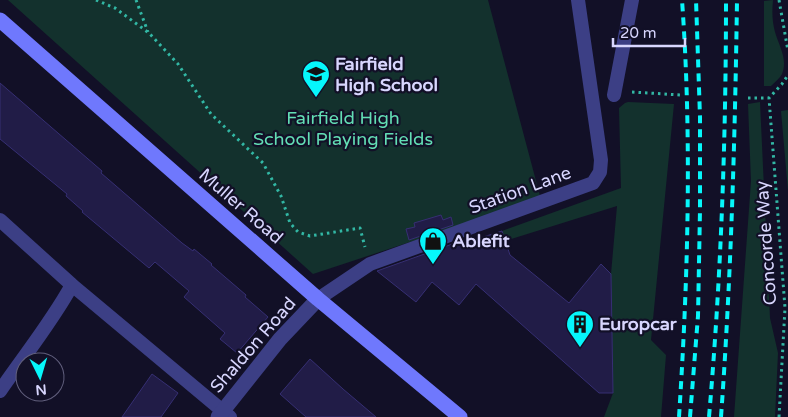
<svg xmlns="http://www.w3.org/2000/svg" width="788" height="417" viewBox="0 0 788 417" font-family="'Varela Round',sans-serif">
<rect width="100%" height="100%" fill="#121027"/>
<path fill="#13312d" d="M 8,0 L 488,0 L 540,196 L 454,230 L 410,242 L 313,274 Z
M 773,0 C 772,11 772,21 775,32 C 779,46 788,59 782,74 C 780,78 775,82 771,86 L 764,86 L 764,1 Z
M 628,102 L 674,104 L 651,340 L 666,355 L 661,417 L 604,417 L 613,393 L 611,274 L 617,206 L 505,241 L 502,231 L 621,188 L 619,108 L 625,103 Z
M 760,102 L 770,318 L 778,353 L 775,417 L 734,417 L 751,181 L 748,104 Z
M 788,110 L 788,191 L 781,111 Z"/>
<path fill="#211c47" stroke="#362f73" d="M 0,83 L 102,171 L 101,173 L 182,243 L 193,251 L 194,249 L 212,264 L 211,265 L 246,295 L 245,297 L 268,317 L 237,353 L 220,339 L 225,333 L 184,297 L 189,291 L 155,262 L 149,268 L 82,212 L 83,211 L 66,196 L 67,194 L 0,139 Z
M 441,215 L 443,220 L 451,217 L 453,225 L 409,240 L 406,229 L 415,227 L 414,223 Z
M 502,231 L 510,255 L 569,303 L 601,264 L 611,274 L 613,393 L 599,393 L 476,284 L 459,305 L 432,282 L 416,302 L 377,271 L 458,242 L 458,245 Z
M 310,359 L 343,389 L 376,417 L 306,417 L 280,394 Z
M 152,374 L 178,393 L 161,417 L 122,417 Z"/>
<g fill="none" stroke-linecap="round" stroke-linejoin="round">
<path stroke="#32b7a4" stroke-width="3" stroke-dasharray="2.5 4" stroke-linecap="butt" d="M 96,0 L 115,8 L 149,33 L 178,64 L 211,114 L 263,163 L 281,196 L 290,223 L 298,232 L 310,236 L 360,228 L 365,247
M 136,0 L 148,32
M 779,0 L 788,51
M 632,92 L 681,95
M 748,98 L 769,98
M 779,417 L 785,308 L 769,98 L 782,84 L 788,75"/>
<path stroke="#3c3f85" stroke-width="14" d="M 614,95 L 632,0
M 0,220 L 72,285 L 230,417
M 318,299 L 370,264 L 593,183 L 600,172 L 601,160 L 578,0
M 0,391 C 24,356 51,323 72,285"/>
<path stroke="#3c3f85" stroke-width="15" d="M 218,417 L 280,339 L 318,299"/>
<path stroke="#6f78fd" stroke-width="15" d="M 0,20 L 318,299 L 460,417"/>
<path stroke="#06f7fb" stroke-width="4" stroke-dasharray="8 6" stroke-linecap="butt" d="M 679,417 C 688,278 692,139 682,0
M 690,417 L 698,316 L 700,210 L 700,117 L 696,0
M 709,417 C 721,278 726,139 726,0
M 721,417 C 731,278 735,139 737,0"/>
</g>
<defs>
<g id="school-pin" transform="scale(1.4375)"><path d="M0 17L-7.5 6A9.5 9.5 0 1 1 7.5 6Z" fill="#06f7fb" stroke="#121027"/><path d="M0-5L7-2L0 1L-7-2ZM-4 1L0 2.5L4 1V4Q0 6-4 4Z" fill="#111"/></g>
<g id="shop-pin" transform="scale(1.4375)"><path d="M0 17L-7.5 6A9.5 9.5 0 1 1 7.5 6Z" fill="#06f7fb" stroke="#121027"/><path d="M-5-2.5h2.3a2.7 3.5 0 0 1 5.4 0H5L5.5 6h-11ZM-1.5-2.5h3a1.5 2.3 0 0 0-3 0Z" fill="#111"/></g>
<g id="building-pin" transform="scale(1.4375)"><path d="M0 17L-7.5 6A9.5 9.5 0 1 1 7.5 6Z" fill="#06f7fb" stroke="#121027"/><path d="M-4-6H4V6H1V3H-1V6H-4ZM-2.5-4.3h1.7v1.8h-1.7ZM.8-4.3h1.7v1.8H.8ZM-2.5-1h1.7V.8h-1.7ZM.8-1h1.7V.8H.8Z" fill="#111"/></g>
</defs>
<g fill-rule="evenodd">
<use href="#school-pin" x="316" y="74"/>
<use href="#shop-pin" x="433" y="241"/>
<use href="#building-pin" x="580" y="324"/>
</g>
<g text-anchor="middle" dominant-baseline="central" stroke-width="4.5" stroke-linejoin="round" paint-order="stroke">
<g font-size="18" font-weight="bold" fill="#d8d6fe" stroke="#121027" text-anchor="start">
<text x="335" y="64">Fairfield<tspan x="335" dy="21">High School</tspan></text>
<text x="452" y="241">Ablefit</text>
<text x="599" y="324">Europcar</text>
</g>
<g font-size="18" fill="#63deb5" stroke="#121027">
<text x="343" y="118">Fairfield High<tspan x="343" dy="21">School Playing Fields</tspan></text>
</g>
<g font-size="18" fill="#d8d6fe" stroke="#121027">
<text transform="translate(520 190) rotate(-20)">Station Lane</text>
<text transform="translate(241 206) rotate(41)">Muller Road</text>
<text transform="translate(766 243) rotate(-94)">Concorde Way</text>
<text transform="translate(253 345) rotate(-49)">Shaldon Road</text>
</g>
</g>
<g transform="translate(40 377) rotate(175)"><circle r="24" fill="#121027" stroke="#615f7d"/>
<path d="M0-4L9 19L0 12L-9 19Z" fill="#06f7fb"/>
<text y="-8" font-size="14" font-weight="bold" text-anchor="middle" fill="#d8d6fe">N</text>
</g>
<path d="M613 38v8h72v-8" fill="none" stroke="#d8d6fe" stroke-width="2.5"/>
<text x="620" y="38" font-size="15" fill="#d8d6fe" stroke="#121027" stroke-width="4" paint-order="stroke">20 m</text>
</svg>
